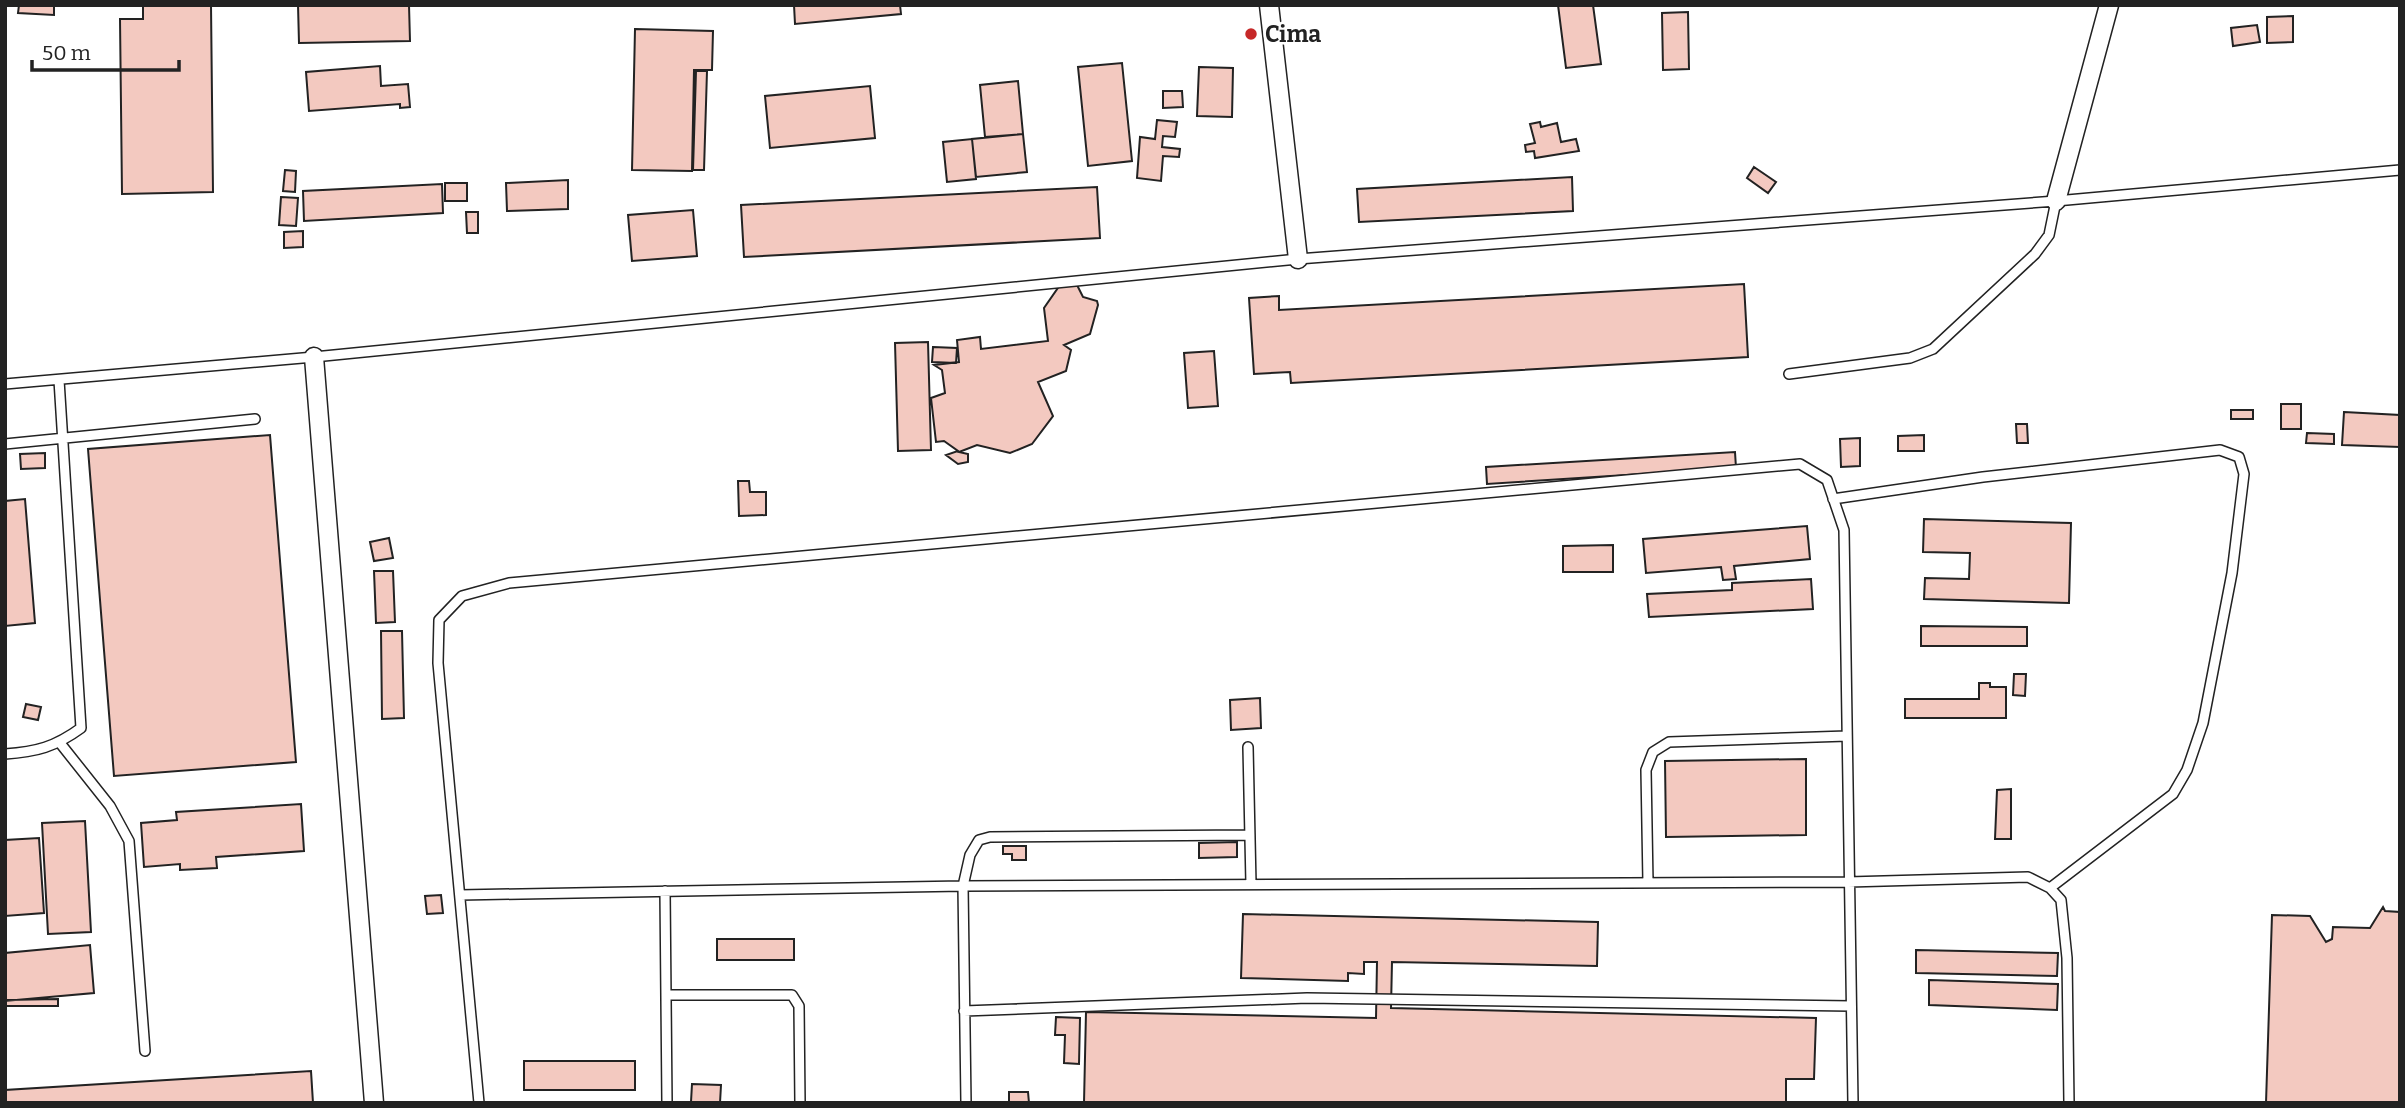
<svg xmlns="http://www.w3.org/2000/svg" width="2405" height="1108" viewBox="0 0 2405 1108" font-family="Bitter,serif">
<rect width="100%" height="100%" fill="#fff"/>
<path fill="#f3c9c0" stroke="#222" stroke-width="2" d="M 19,5 L 54,5 L 54,15 L 18,13 Z
M 143,5 L 211,5 L 213,192 L 122,194 L 120,19 L 143,19 Z
M 298,5 L 409,5 L 410,41 L 299,43 Z
M 794,5 L 900,5 L 901,14 L 795,24 Z
M 1558,5 L 1593,5 L 1601,64 L 1566,68 Z
M 1688,12 L 1689,69 L 1663,70 L 1662,13 Z
M 2293,16 L 2293,42 L 2267,43 L 2267,17 Z
M 2257,25 L 2260,42 L 2233,46 L 2231,28 Z
M 635,29 L 713,31 L 712,70 L 694,70 L 692,171 L 632,170 Z
M 1122,63 L 1132,161 L 1088,166 L 1078,67 Z
M 380,66 L 381,86 L 408,84 L 410,107 L 400,108 L 400,104 L 309,111 L 306,72 Z
M 1199,67 L 1233,68 L 1232,117 L 1197,116 Z
M 696,71 L 707,71 L 704,170 L 693,170 Z
M 1018,81 L 1023,134 L 985,137 L 980,85 Z
M 870,86 L 875,138 L 770,148 L 765,96 Z
M 1163,91 L 1182,91 L 1183,107 L 1163,108 Z
M 1157,120 L 1177,122 L 1175,137 L 1163,136 L 1162,147 L 1180,149 L 1179,157 L 1163,156 L 1161,181 L 1137,178 L 1140,137 L 1155,139 Z
M 1540,122 L 1541,127 L 1557,123 L 1561,142 L 1576,139 L 1579,151 L 1535,158 L 1534,151 L 1526,152 L 1525,145 L 1535,143 L 1530,124 Z
M 1023,134 L 1027,172 L 976,177 L 972,139 Z
M 972,139 L 976,179 L 947,182 L 943,142 Z
M 1754,167 L 1776,182 L 1768,193 L 1747,178 Z
M 285,170 L 296,171 L 295,192 L 283,191 Z
M 1572,177 L 1573,211 L 1359,222 L 1357,189 Z
M 568,180 L 568,209 L 507,211 L 506,183 Z
M 445,183 L 467,183 L 467,201 L 445,201 Z
M 442,184 L 443,213 L 304,221 L 303,191 Z
M 1097,187 L 1100,238 L 744,257 L 741,205 Z
M 281,197 L 298,198 L 296,226 L 279,225 Z
M 693,210 L 697,256 L 632,261 L 628,215 Z
M 466,212 L 478,212 L 478,233 L 467,233 Z
M 303,231 L 303,247 L 284,248 L 284,232 Z
M 1076,283 L 1083,297 L 1097,301 L 1098,305 L 1090,334 L 1064,345 L 1071,350 L 1066,371 L 1038,382 L 1053,416 L 1032,444 L 1010,453 L 977,445 L 959,452 L 968,454 L 968,462 L 958,464 L 946,455 L 958,451 L 944,441 L 936,442 L 931,398 L 945,393 L 942,370 L 934,365 L 959,362 L 957,340 L 980,337 L 981,349 L 1048,341 L 1044,308 L 1060,285 Z
M 1744,284 L 1748,357 L 1291,383 L 1290,372 L 1254,374 L 1249,298 L 1279,296 L 1279,310 Z
M 928,342 L 931,450 L 898,451 L 895,343 Z
M 933,347 L 957,348 L 956,363 L 932,362 Z
M 1214,351 L 1218,406 L 1188,408 L 1184,353 Z
M 2281,404 L 2301,404 L 2301,429 L 2281,429 Z
M 2231,410 L 2253,410 L 2253,419 L 2231,419 Z
M 2344,412 L 2400,415 L 2400,447 L 2342,445 Z
M 2016,424 L 2027,424 L 2028,443 L 2017,443 Z
M 2307,433 L 2334,434 L 2334,444 L 2306,443 Z
M 270,435 L 296,762 L 114,776 L 88,449 Z
M 1924,435 L 1924,451 L 1898,451 L 1898,436 Z
M 1860,438 L 1860,466 L 1841,467 L 1840,439 Z
M 1735,452 L 1736,468 L 1487,484 L 1486,467 Z
M 45,453 L 45,468 L 21,469 L 20,454 Z
M 738,481 L 749,481 L 750,492 L 766,492 L 766,515 L 739,516 Z
M 25,499 L 35,623 L 5,626 L 5,501 Z
M 1924,519 L 2071,523 L 2069,603 L 1924,599 L 1925,578 L 1969,579 L 1970,553 L 1923,552 Z
M 1807,526 L 1810,559 L 1734,566 L 1736,579 L 1723,580 L 1721,567 L 1646,573 L 1643,539 Z
M 389,538 L 393,558 L 374,561 L 370,542 Z
M 1613,545 L 1613,572 L 1563,572 L 1563,546 Z
M 374,571 L 393,571 L 395,622 L 376,623 Z
M 1811,579 L 1813,609 L 1649,617 L 1647,594 L 1732,590 L 1732,583 Z
M 1921,626 L 2027,627 L 2027,646 L 1921,646 Z
M 381,631 L 402,631 L 404,718 L 382,719 Z
M 2014,674 L 2026,674 L 2025,696 L 2013,695 Z
M 1979,683 L 1990,683 L 1990,687 L 2006,687 L 2006,718 L 1905,718 L 1905,699 L 1979,699 Z
M 1260,698 L 1261,728 L 1231,730 L 1230,700 Z
M 26,704 L 41,707 L 38,720 L 23,717 Z
M 1806,759 L 1806,835 L 1666,837 L 1665,761 Z
M 2011,789 L 2011,839 L 1995,839 L 1997,790 Z
M 301,804 L 304,851 L 216,857 L 217,868 L 180,870 L 180,864 L 144,867 L 141,823 L 177,820 L 176,812 Z
M 85,821 L 91,932 L 48,934 L 42,823 Z
M 39,838 L 44,913 L 5,916 L 5,840 Z
M 1237,842 L 1237,857 L 1199,858 L 1199,843 Z
M 1003,846 L 1026,846 L 1026,860 L 1012,860 L 1012,854 L 1003,854 Z
M 441,895 L 443,913 L 427,914 L 425,896 Z
M 2383,907 L 2385,911 L 2400,912 L 2400,1103 L 2266,1103 L 2272,915 L 2310,916 L 2326,942 L 2332,939 L 2333,927 L 2370,928 Z
M 1243,914 L 1598,922 L 1597,966 L 1392,962 L 1391,1008 L 1816,1018 L 1814,1079 L 1786,1079 L 1786,1103 L 1084,1103 L 1086,1012 L 1376,1018 L 1377,962 L 1364,962 L 1364,974 L 1348,973 L 1348,981 L 1241,978 Z
M 717,939 L 794,939 L 794,960 L 717,960 Z
M 90,945 L 94,993 L 5,1001 L 5,953 Z
M 1916,950 L 2058,953 L 2057,976 L 1916,973 Z
M 1929,980 L 2058,984 L 2057,1010 L 1929,1005 Z
M 58,999 L 58,1006 L 5,1006 L 5,1000 Z
M 1056,1017 L 1080,1018 L 1079,1064 L 1064,1063 L 1065,1035 L 1055,1035 Z
M 524,1061 L 635,1061 L 635,1090 L 524,1090 Z
M 311,1071 L 313,1103 L 5,1103 L 5,1090 Z
M 692,1084 L 721,1085 L 720,1103 L 691,1102 Z
M 1009,1092 L 1028,1092 L 1029,1103 L 1009,1103 Z"/>
<g fill="none" stroke-linecap="round" stroke-linejoin="round">
<g stroke="#222" stroke-width="12">
<path id="lane" d="M 1789,374 L 1910,358 L 1933,349 L 2035,254 L 2049,235 L 2056,201
M 5,384 L 314,357 L 1298,259 L 2056,201 L 2400,170
M 5,444 L 255,419
M 1833,499 L 1983,477 L 2220,450 L 2239,457 L 2244,474 L 2232,573 L 2203,723 L 2187,770 L 2173,794 L 2050,888
M 60,743 L 110,806 L 129,841 L 145,1051
M 1248,747 L 1251,884
M 5,754 C 36,752 55,747 81,728 L 59,380
M 1648,883 L 1646,770 L 1653,752 L 1669,742 L 1847,736
M 665,891 L 667,1103
M 460,895 L 963,886 L 1848,882 L 2028,877 L 2050,888 L 2061,900 L 2067,958 L 2069,1103
M 666,995 L 792,995 L 799,1006 L 800,1103
M 964,1011 L 1307,998 L 1851,1006
M 479,1103 L 438,663 L 439,620 L 462,596 L 509,583 L 1800,464 L 1827,480 L 1844,530 L 1853,1103
M 966,1103 L 963,886 L 970,855 L 979,840 L 990,837 L 1250,835"/>
</g>
<g stroke="#222" stroke-width="21">
<path id="street" d="M 1269,5 L 1298,259
M 2056,201 L 2109,5
M 314,357 L 374,1103"/>
</g>
<use href="#lane" stroke="#fff" stroke-width="9"/>
<use href="#street" stroke="#fff" stroke-width="18"/>
</g>
<circle fill="#c62828" stroke="#fff" stroke-width="2.5" cx="1251" cy="34" r="7"/>
<g text-anchor="middle" dominant-baseline="central" stroke-width="5" stroke-linejoin="round" paint-order="stroke">
<g font-size="23" font-weight="bold" fill="#222" stroke="#fff" text-anchor="start">
<text x="1265" y="34">Cima</text>
</g>
</g>
<rect width="2405" height="1108" fill="none" stroke="#222222" stroke-width="14"/>
<path d="M32 60v10h147v-10" fill="none" stroke="#222222" stroke-width="3.5"/>
<text x="42" y="60" font-size="21" fill="#222222" stroke="#ffffff" stroke-width="5" paint-order="stroke">50 m</text>
</svg>
